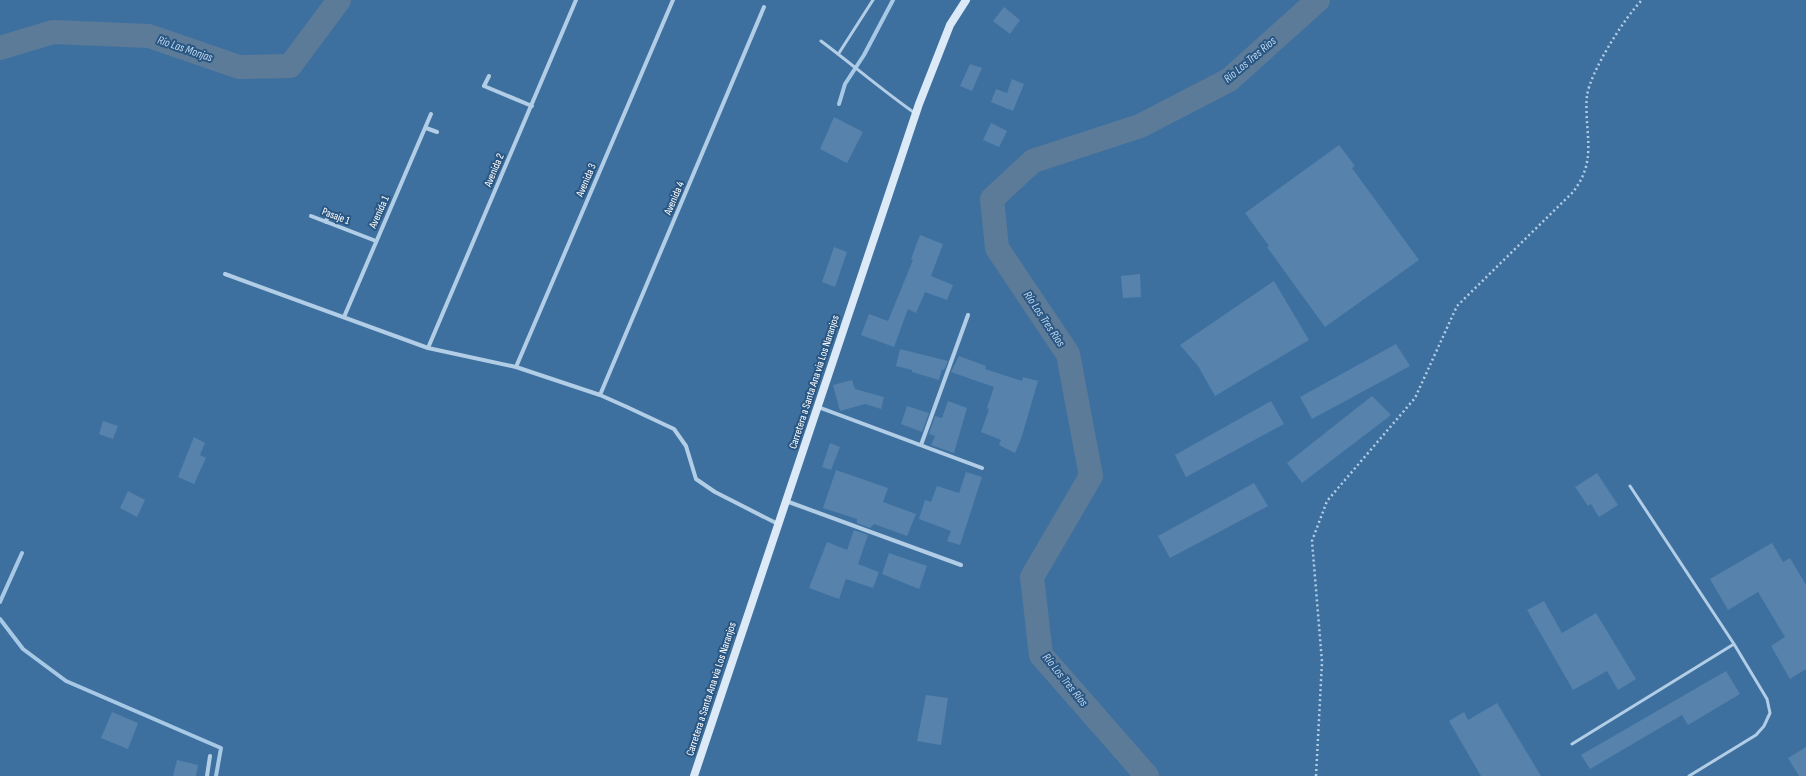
<svg xmlns="http://www.w3.org/2000/svg" width="1806" height="776" viewBox="0 0 1806 776" font-family="'Sofia Sans Condensed',sans-serif">
<rect width="100%" height="100%" fill="#295682"/>
<path fill="#3e709f" d="M 0,0 L 1806,0 L 1806,776 L 0,776 Z"/>
<g fill="none" stroke-linecap="round" stroke-linejoin="round">
<path stroke="#a7c9e6" stroke-width="4" d="M 839,104 L 845,84 L 864,55 L 893,0
M 0,602 L 22,553
M 0,619 L 23,649 L 66,681 L 221,748 L 216,776"/>
<path stroke="#5c7b99" stroke-width="24" d="M 0,48 L 53,32 L 149,36 L 239,67 L 290,66 L 339,0
M 1147,776 L 1041,655 L 1032,577 L 1091,476 L 1068,354 L 997,248 L 992,199 L 1033,161 L 1140,126 L 1229,80 L 1318,0"/>
</g>
<path fill="#5682ac" d="M 1004,7 L 1020,20 L 1010,34 L 993,21 Z
M 970,64 L 982,68 L 972,91 L 960,86 Z
M 1012,79 L 1024,84 L 1013,111 L 991,102 L 996,89 L 1007,93 Z
M 834,117 L 863,132 L 847,163 L 820,149 Z
M 991,123 L 1007,131 L 999,147 L 983,140 Z
M 1339,145 L 1355,166 L 1352,168 L 1419,260 L 1325,327 L 1267,247 L 1269,246 L 1245,213 Z
M 920,235 L 943,244 L 931,276 L 953,285 L 947,300 L 925,292 L 916,313 L 908,309 L 894,347 L 861,335 L 869,314 L 888,321 L 913,260 L 911,259 Z
M 834,247 L 847,252 L 835,287 L 822,282 Z
M 1140,274 L 1141,297 L 1123,298 L 1121,276 Z
M 1274,281 L 1309,340 L 1215,396 L 1198,366 L 1180,345 Z
M 1396,344 L 1410,366 L 1312,419 L 1300,397 Z
M 900,349 L 948,361 L 944,370 L 942,369 L 939,380 L 912,372 L 912,370 L 896,366 Z
M 959,356 L 986,366 L 985,369 L 1022,381 L 1023,377 L 1038,381 L 1021,439 L 1015,453 L 999,445 L 1001,440 L 981,432 L 989,409 L 987,408 L 994,387 L 951,372 Z
M 852,380 L 855,389 L 884,397 L 881,409 L 865,404 L 840,411 L 833,385 Z
M 1372,396 L 1391,415 L 1302,483 L 1287,463 Z
M 948,401 L 967,408 L 954,453 L 931,445 L 935,436 L 929,434 L 935,416 L 942,418 Z
M 1271,401 L 1284,424 L 1186,477 L 1175,455 Z
M 907,406 L 929,413 L 922,432 L 901,424 Z
M 103,421 L 118,426 L 113,439 L 99,434 Z
M 194,437 L 205,443 L 200,455 L 206,458 L 194,484 L 178,477 Z
M 830,443 L 840,447 L 831,470 L 822,467 Z
M 836,470 L 888,488 L 883,502 L 916,514 L 907,536 L 874,524 L 870,528 L 857,523 L 857,519 L 823,508 Z
M 966,472 L 982,477 L 960,545 L 947,541 L 951,531 L 919,519 L 925,500 L 931,502 L 937,486 L 959,493 Z
M 1597,473 L 1618,505 L 1599,517 L 1591,504 L 1588,506 L 1575,487 Z
M 1254,483 L 1268,506 L 1170,558 L 1158,536 Z
M 128,491 L 145,500 L 137,517 L 120,508 Z
M 854,530 L 868,535 L 858,564 L 879,572 L 873,588 L 846,579 L 839,599 L 809,588 L 827,542 L 847,550 Z
M 1772,543 L 1783,562 L 1790,558 L 1806,585 L 1806,669 L 1790,679 L 1771,646 L 1785,637 L 1758,592 L 1728,610 L 1710,579 Z
M 889,553 L 927,566 L 919,589 L 882,574 Z
M 1544,601 L 1562,633 L 1596,613 L 1636,679 L 1618,690 L 1607,671 L 1573,690 L 1527,610 Z
M 1726,671 L 1740,694 L 1688,725 L 1682,715 L 1590,769 L 1581,755 Z
M 926,695 L 948,698 L 941,745 L 917,741 Z
M 1497,703 L 1541,776 L 1481,776 L 1449,721 L 1464,712 L 1468,720 Z
M 112,712 L 138,723 L 128,749 L 101,738 Z
M 1806,747 L 1806,776 L 1799,776 L 1788,758 Z
M 177,760 L 198,765 L 196,776 L 173,776 Z"/>
<g fill="none" stroke-linecap="round" stroke-linejoin="round">
<path stroke="#b2cde6" stroke-width="2.5" stroke-dasharray="2 3" stroke-linecap="butt" d="M 1316,776 L 1322,662 L 1312,541 L 1327,501 L 1415,398 L 1457,306 L 1574,191 C 1577,186 1581,181 1583,175 C 1594,151 1584,122 1587,96 C 1590,72 1625,17 1642,0"/>
<path stroke="#b2cde6" stroke-width="3" d="M 821,41 C 853,65 883,91 916,114
M 839,53 L 873,0
M 1630,486 L 1734,644 L 1767,699 L 1770,713 L 1764,726 L 1756,735 L 1689,776
M 1572,744 L 1734,644"/>
<path stroke="#b2cde6" stroke-width="4" d="M 489,76 L 484,86 L 532,106
M 426,128 L 437,132
M 311,216 L 376,241
M 326,222 L 329,212
M 225,274 L 428,348 L 516,367 L 600,395 L 627,407 L 674,429 L 686,446 L 696,479 L 715,492 L 778,524
M 344,317 L 431,114
M 428,348 L 576,0
M 516,367 L 673,0
M 600,395 L 764,7
M 818,407 L 982,468
M 921,445 L 968,315
M 786,501 L 961,565
M 207,776 L 210,756"/>
<path stroke="#dce9f6" stroke-width="8" d="M 694,776 L 919,104 L 950,25 L 966,0"/>
</g>
<g text-anchor="middle" dominant-baseline="central" stroke-width="4" stroke-linejoin="round" paint-order="stroke">
<g font-size="11" fill="#fff" stroke="#295682">
<text transform="translate(494 170) rotate(-67)">Avenida 2</text>
<text transform="translate(586 180) rotate(-67)">Avenida 3</text>
<text transform="translate(674 198) rotate(-67)">Avenida 4</text>
<text transform="translate(379 212) rotate(-66)">Avenida 1</text>
<text transform="translate(336 216) rotate(21)">Pasaje 1</text>
<text transform="translate(814 382) rotate(-72)">Carretera a Santa Ana via Los Naranjos</text>
<text transform="translate(711 689) rotate(-72)">Carretera a Santa Ana via Los Naranjos</text>
</g>
<g font-size="12" font-style="italic" fill="#bed7ee" stroke="#295682">
<text transform="translate(185 49) rotate(19)">Río Las Monjas</text>
<text transform="translate(1250 60) rotate(-40)">Río Los Tres Ríos</text>
<text transform="translate(1044 319) rotate(56)">Río Los Tres Ríos</text>
<text transform="translate(1065 680) rotate(51)">Río Los Tres Ríos</text>
</g>
</g>
</svg>
